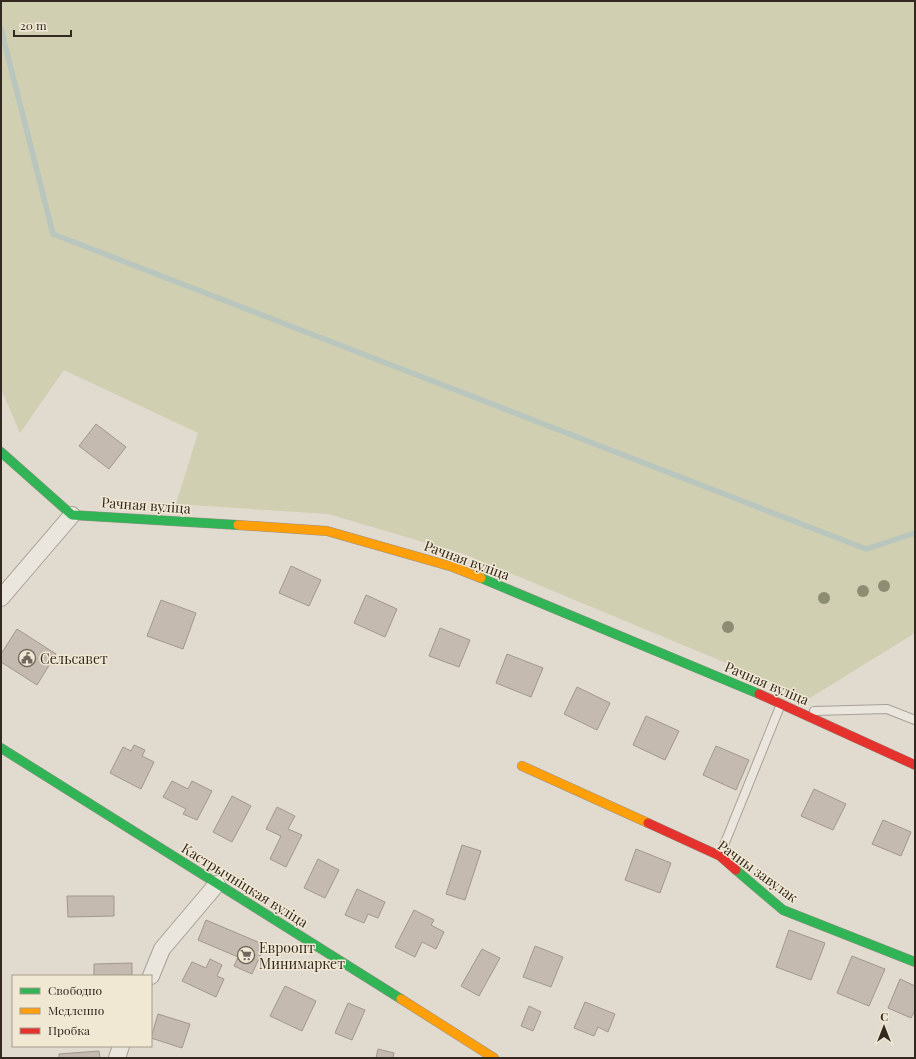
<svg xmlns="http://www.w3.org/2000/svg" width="916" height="1059" viewBox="0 0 916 1059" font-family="'Playfair Display',serif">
<rect width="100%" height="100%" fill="#e1dace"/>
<path fill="#d0cfb2" d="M 1,1 L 915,1 L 915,633 L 810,698 L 464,554 L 328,514 L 176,504 L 198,433 L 64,370 L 20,433 L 1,389 Z"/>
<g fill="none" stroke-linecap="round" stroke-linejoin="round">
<path stroke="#b8c6bd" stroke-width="5.5" d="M 1,29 L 53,234 L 866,549 L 915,533"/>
</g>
<path fill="#c4baaf" stroke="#a1978e" d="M 96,424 L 126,447 L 109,469 L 79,446 Z
M 291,566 L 321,580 L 309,606 L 279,593 Z
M 366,595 L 397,609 L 385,637 L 354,623 Z
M 161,600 L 196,613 L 183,649 L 147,636 Z
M 440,628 L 470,640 L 459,667 L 429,656 Z
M 17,629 L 56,654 L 37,685 L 1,662 L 1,654 Z
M 507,654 L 543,668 L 531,697 L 496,683 Z
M 577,687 L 610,703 L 597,730 L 564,714 Z
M 646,716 L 679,731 L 665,760 L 633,745 Z
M 134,745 L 145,750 L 142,756 L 154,762 L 141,789 L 110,773 L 123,747 L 131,751 Z
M 716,746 L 749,760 L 736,790 L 703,775 Z
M 172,781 L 188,789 L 192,781 L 212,791 L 197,820 L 183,814 L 186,809 L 163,797 Z
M 814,789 L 846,804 L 833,830 L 801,816 Z
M 232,796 L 251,806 L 232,842 L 213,832 Z
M 277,807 L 295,816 L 288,829 L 302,835 L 286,867 L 270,859 L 281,836 L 266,829 Z
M 883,820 L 911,832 L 901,856 L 872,844 Z
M 462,845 L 481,851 L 465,900 L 446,894 Z
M 636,849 L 671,863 L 660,893 L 625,880 Z
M 318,859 L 339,870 L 325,898 L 304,888 Z
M 357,889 L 385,902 L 378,918 L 368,914 L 364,923 L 345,915 Z
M 67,896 L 114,896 L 114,916 L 68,917 Z
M 414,910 L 434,920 L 431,925 L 444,932 L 436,949 L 422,942 L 415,957 L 395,947 Z
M 206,920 L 265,945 L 252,974 L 234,966 L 238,957 L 198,940 Z
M 789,930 L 825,943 L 811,980 L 776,967 Z
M 535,946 L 563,957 L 551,987 L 523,977 Z
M 482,949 L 500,958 L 479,996 L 461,986 Z
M 852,956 L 885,969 L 869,1006 L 837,993 Z
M 210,959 L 222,965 L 217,976 L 224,979 L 216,997 L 182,981 L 192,962 L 206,968 Z
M 132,963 L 132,975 L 94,976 L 94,964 Z
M 900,979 L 915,986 L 915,1010 L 911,1018 L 888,1008 Z
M 285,986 L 316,1001 L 302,1031 L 270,1016 Z
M 585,1002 L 615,1014 L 608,1032 L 598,1027 L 594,1036 L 574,1028 Z
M 348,1003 L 365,1010 L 352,1040 L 335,1033 Z
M 529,1006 L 541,1012 L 533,1031 L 521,1026 Z
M 158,1014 L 190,1024 L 182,1048 L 151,1038 Z
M 378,1049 L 394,1053 L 393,1058 L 376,1058 Z
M 99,1051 L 100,1058 L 59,1058 L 59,1054 Z"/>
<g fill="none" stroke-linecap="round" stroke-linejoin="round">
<g stroke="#a6a097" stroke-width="10">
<path id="lane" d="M 814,711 L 887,709 L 915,720
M 720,855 L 781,704"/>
</g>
<g stroke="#a6a097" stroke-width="18">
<path id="street" d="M 1,598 L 72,515
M 151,976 L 162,949 L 217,884
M 117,1058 L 121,1046"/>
</g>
<g stroke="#968f86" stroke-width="10">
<path id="fast" d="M 1,452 L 72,515 L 238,525
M 481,578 L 759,694
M 1,748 L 401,999
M 736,870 L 783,910 L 915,962"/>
</g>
<g stroke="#968f86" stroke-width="10">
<path id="slow" d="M 238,525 L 327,531 L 453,567 L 481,578
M 522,766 L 648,823
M 401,999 L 494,1058"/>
</g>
<g stroke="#968f86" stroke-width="10">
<path id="jam" d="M 759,694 L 915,765
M 648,823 L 720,856 L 736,870"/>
</g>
<use href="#lane" stroke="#eae6de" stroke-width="8"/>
<use href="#street" stroke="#eae6de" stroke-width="16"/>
<use href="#fast" stroke="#30b455" stroke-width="9"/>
<use href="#slow" stroke="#ff9f0a" stroke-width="9"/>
<use href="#jam" stroke="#e5322d" stroke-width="9"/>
</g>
<g fill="#8c8d73">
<circle cx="884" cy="586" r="6"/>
<circle cx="863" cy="591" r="6"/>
<circle cx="824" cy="598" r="6"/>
<circle cx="728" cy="627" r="6"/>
</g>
<defs>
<g id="civic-ring" transform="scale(0.9)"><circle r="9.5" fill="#f1e8d4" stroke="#71675d" stroke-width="1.5"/><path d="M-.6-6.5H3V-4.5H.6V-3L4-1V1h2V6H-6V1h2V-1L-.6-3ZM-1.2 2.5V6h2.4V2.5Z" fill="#71675d"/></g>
<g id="supermarket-ring" transform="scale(0.9)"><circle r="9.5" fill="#f1e8d4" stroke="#71675d" stroke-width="1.5"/><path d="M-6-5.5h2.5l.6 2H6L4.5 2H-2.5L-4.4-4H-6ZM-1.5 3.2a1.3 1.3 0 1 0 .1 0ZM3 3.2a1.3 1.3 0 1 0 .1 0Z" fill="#71675d"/></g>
</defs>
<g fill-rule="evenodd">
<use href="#civic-ring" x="27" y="658"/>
<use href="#supermarket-ring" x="246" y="955"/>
</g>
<g text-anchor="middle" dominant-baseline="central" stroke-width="3" stroke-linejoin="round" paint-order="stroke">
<g font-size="14" fill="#342920" stroke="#f1e8d4">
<text transform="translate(146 505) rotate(4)">Рачная вуліца</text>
<text transform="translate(467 560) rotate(20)">Рачная вуліца</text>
<text transform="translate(767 683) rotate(23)">Рачная вуліца</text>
<text transform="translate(758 871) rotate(36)">Рачны завулак</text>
<text transform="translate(245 885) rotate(32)">Кастрычніцкая вуліца</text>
</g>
<g font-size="14" fill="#342920" stroke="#f1e8d4" text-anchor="start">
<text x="40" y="658">Сельсавет</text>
<text x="259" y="947">Евроопт<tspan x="259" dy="16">Минимаркет</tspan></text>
</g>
</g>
<rect width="916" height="1059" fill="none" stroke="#342920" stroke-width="4"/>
<rect x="12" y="975" width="140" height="72" fill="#f1e8d4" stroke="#a59c8c"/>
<rect x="20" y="988" width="20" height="6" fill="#30b455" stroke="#a59c8c"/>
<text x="48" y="995" font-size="12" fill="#342920">Свободно</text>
<rect x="20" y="1008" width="20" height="6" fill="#ff9f0a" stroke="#a59c8c"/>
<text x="48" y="1015" font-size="12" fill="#342920">Медленно</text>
<rect x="20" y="1028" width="20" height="6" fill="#e5322d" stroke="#a59c8c"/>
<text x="48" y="1035" font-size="12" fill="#342920">Пробка</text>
<g transform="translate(884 1027)" stroke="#f1e8d4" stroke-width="3" paint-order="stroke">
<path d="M0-3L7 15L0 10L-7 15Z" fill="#342920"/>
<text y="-6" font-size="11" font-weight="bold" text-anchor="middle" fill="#342920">С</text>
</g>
<path d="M14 30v6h57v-6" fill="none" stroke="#342920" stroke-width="2"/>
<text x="20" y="30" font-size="12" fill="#342920" stroke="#f1e8d4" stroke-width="3" paint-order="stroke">20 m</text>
</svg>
